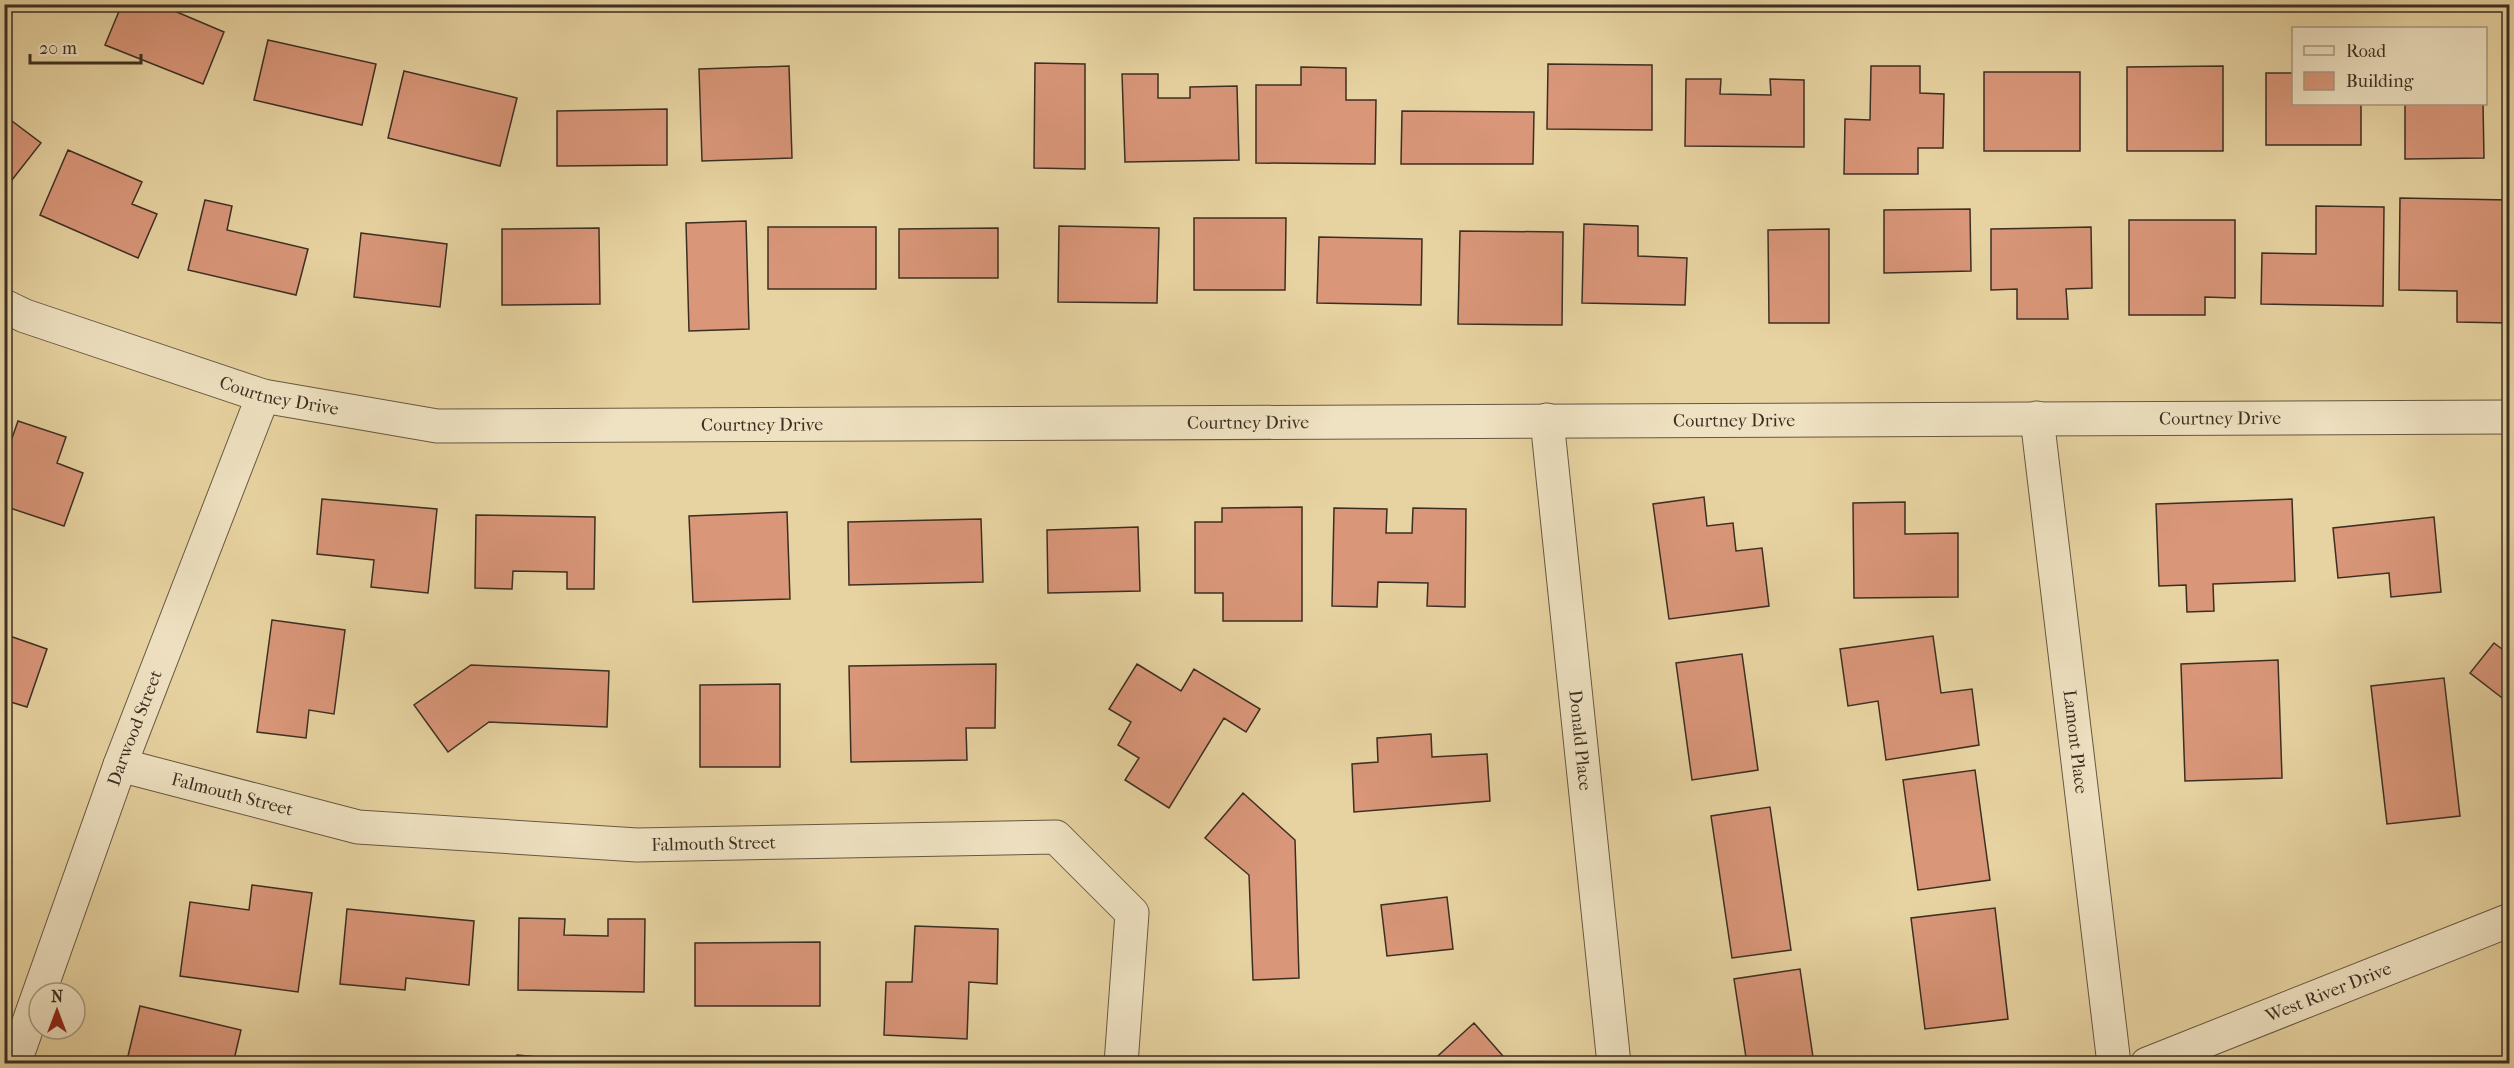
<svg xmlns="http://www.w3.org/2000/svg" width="2514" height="1068" viewBox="0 0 2514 1068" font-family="'IM FELL French Canon',serif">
<rect width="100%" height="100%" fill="#e7d3a1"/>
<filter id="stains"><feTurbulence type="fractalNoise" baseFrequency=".00333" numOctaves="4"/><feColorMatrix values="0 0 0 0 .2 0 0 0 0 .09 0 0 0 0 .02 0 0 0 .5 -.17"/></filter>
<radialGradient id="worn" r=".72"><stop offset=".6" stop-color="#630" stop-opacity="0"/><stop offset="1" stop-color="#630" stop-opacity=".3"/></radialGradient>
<path fill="#d99679" stroke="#3c2f22" stroke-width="1.5" d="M 122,4 L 158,4 L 224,32 L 203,84 L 105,45 Z
M 268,40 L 376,64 L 362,125 L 254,100 Z
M 1035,63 L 1085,64 L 1085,169 L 1034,168 Z
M 1548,64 L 1652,65 L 1652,130 L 1547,129 Z
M 789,66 L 792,158 L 702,161 L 699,69 Z
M 1871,66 L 1920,66 L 1920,93 L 1944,94 L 1943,148 L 1918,148 L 1918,174 L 1844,174 L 1845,119 L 1870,120 Z
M 2223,66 L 2223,151 L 2127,151 L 2127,67 Z
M 1301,67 L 1346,68 L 1346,100 L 1376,100 L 1375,164 L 1256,163 L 1256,85 L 1301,85 Z
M 404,71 L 517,98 L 500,166 L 388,138 Z
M 1984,72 L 2080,72 L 2080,151 L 1984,151 Z
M 2266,73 L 2294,73 L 2294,104 L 2361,104 L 2361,145 L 2266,145 Z
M 1122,74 L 1158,74 L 1158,98 L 1190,98 L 1190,87 L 1237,86 L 1239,160 L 1125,162 Z
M 1686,79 L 1721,79 L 1720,94 L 1771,95 L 1770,79 L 1804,80 L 1804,147 L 1685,146 Z
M 2405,104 L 2483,104 L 2484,158 L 2405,159 Z
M 667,109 L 667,165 L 557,166 L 557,111 Z
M 1402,111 L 1534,112 L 1533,164 L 1401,164 Z
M 4,115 L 41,143 L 4,190 Z
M 68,150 L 142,182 L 132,204 L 157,214 L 138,258 L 40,215 Z
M 2400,198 L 2510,200 L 2510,323 L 2457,322 L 2457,291 L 2399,290 Z
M 205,200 L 232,206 L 227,230 L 308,249 L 296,295 L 188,270 Z
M 2316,206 L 2384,207 L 2383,306 L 2261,304 L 2262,253 L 2316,254 Z
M 1970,209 L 1971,271 L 1884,273 L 1884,210 Z
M 1194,218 L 1286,218 L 1285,290 L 1194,290 Z
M 2129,220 L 2235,220 L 2235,298 L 2205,297 L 2205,315 L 2129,315 Z
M 746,221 L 749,329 L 689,331 L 686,223 Z
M 1584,224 L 1638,226 L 1638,256 L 1687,258 L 1685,305 L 1582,303 Z
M 1059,226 L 1159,228 L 1157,303 L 1058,302 Z
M 768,227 L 876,227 L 876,289 L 768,289 Z
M 2091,227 L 2092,288 L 2066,289 L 2068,319 L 2017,319 L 2017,289 L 1991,290 L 1991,229 Z
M 599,228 L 600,304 L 502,305 L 502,229 Z
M 998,228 L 998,278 L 899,278 L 899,229 Z
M 1829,229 L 1829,323 L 1769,323 L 1768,230 Z
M 1460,231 L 1563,232 L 1562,325 L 1458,324 Z
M 361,233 L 447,244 L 440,307 L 354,297 Z
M 1319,237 L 1422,239 L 1421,305 L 1317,303 Z
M 18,421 L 66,437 L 57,463 L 83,473 L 64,526 L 4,506 L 4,461 Z
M 1704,497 L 1707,526 L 1733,523 L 1736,551 L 1762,548 L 1769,606 L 1669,619 L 1653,504 Z
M 322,499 L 437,509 L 428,593 L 371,587 L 374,560 L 317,554 Z
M 2292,499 L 2295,581 L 2213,584 L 2214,611 L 2187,612 L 2186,585 L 2159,586 L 2156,504 Z
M 1905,502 L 1905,534 L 1958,533 L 1958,597 L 1854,598 L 1853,503 Z
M 1302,507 L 1302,621 L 1223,621 L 1223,593 L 1195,593 L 1195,522 L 1222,522 L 1222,508 Z
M 1334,508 L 1387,509 L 1386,533 L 1412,533 L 1413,508 L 1466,509 L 1465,607 L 1427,606 L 1428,583 L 1378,582 L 1377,607 L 1332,606 Z
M 787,512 L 790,599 L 693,602 L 689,516 Z
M 476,515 L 595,517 L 594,589 L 567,589 L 567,572 L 513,571 L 512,589 L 475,588 Z
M 2434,517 L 2441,592 L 2391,597 L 2389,573 L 2338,578 L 2333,528 Z
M 981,519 L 983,582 L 849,585 L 848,522 Z
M 1138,527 L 1140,591 L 1048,593 L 1047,530 Z
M 272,620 L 345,630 L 334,714 L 309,710 L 306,738 L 257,732 Z
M 4,634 L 47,649 L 27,707 L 4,700 Z
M 1933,636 L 1941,693 L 1972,689 L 1979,745 L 1886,760 L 1878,701 L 1848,706 L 1840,649 Z
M 2494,643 L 2510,655 L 2510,704 L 2470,673 Z
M 1742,654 L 1758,770 L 1692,780 L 1676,663 Z
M 2278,660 L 2282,778 L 2185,781 L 2181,664 Z
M 996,664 L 995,728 L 966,728 L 967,760 L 851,762 L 849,666 Z
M 1137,664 L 1181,691 L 1194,669 L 1260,709 L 1246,732 L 1224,718 L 1169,808 L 1125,780 L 1139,758 L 1118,745 L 1131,722 L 1109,709 Z
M 471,665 L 609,671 L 607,727 L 489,722 L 448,752 L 414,705 Z
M 2444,678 L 2460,816 L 2387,824 L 2371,686 Z
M 780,684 L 780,767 L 700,767 L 700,685 Z
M 1431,734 L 1432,757 L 1487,754 L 1490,801 L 1354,812 L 1352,764 L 1378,762 L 1377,738 Z
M 1975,770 L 1990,880 L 1918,890 L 1903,780 Z
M 1243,793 L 1295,840 L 1299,978 L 1253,980 L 1249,875 L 1205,838 Z
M 1770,807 L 1791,950 L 1732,958 L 1711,816 Z
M 252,885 L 312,893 L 298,992 L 180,976 L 190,902 L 249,910 Z
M 1447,897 L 1453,949 L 1387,956 L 1381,905 Z
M 1995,908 L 2008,1019 L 1925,1029 L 1911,918 Z
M 347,909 L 474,921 L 469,985 L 406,978 L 405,990 L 340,984 Z
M 519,918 L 565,919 L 564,935 L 608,936 L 608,919 L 645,919 L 644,992 L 518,990 Z
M 915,926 L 998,929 L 997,984 L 969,982 L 967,1039 L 884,1035 L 886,982 L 912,982 Z
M 820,942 L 820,1006 L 695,1006 L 695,943 Z
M 1800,969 L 1814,1064 L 1747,1064 L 1734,979 Z
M 140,1006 L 241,1030 L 233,1064 L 140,1064 L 127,1060 Z
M 1474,1023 L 1510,1064 L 1429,1064 Z
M 517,1055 L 612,1064 L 516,1064 Z"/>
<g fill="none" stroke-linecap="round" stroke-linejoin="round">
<g stroke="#675842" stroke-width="35">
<g id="minor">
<path id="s1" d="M 4,306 L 25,316 L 263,396 L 437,426 L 2510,417"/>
<path id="s2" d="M 2037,418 L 2114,1064"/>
<path id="s3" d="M 1547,420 L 1614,1064"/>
<path id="s4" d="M 120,765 L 358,827 L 637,845 L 1056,837 L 1132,913 L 1121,1064"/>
<path id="s5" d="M 14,1064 L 120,765 L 263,396"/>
<path id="s6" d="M 2147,1064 L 2510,920"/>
</g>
</g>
<use href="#minor" stroke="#efe2c2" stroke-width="33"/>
</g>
<g text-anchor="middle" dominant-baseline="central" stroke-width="4.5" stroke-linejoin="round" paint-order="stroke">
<g font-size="18" fill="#3c2f22" stroke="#efe2c2">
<text stroke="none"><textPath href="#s1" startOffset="290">Courtney Drive</textPath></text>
<text stroke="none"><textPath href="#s1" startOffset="2234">Courtney Drive</textPath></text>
<text stroke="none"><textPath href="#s1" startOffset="1748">Courtney Drive</textPath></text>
<text stroke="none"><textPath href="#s1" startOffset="1262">Courtney Drive</textPath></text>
<text stroke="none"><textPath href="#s1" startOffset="776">Courtney Drive</textPath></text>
<text stroke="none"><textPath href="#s5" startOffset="357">Darwood Street</textPath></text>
<text stroke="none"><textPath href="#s2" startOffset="326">Lamont Place</textPath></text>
<text stroke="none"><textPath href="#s3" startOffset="322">Donald Place</textPath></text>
<text stroke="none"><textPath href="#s4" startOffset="116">Falmouth Street</textPath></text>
<text stroke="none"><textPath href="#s4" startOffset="602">Falmouth Street</textPath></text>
<text stroke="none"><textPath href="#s6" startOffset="195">West River Drive</textPath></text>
</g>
</g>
<rect width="2514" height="1068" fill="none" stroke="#e7d3a1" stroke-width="24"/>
<rect x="6" y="6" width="2502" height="1056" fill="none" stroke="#3c2f22" stroke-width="3"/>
<rect x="12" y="12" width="2490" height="1044" fill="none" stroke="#3c2f22" stroke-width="1.5"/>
<rect x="2292" y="27" width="195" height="78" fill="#efe2c2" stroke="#a79a82" stroke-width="1.5"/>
<rect x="2304" y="46" width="30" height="9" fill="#efe2c2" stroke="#a79a82" stroke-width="1.5"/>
<text x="2346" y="57" font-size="18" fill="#3c2f22">Road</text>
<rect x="2304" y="72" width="30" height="18" fill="#d99679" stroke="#a79a82" stroke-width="1.5"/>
<text x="2346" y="87" font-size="18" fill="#3c2f22">Building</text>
<g transform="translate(57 1011)"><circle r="28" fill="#efe2c2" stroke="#a79a82" stroke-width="1.5"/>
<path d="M0-4.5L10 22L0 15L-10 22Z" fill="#8f2418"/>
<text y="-9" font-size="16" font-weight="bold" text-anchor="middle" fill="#3c2f22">N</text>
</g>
<path d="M30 54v9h111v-9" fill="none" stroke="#3c2f22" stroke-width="3"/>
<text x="39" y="54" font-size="18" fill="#3c2f22" stroke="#efe2c2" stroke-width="4.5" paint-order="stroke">20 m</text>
<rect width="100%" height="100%" filter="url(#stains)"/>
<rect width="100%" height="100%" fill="url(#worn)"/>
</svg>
